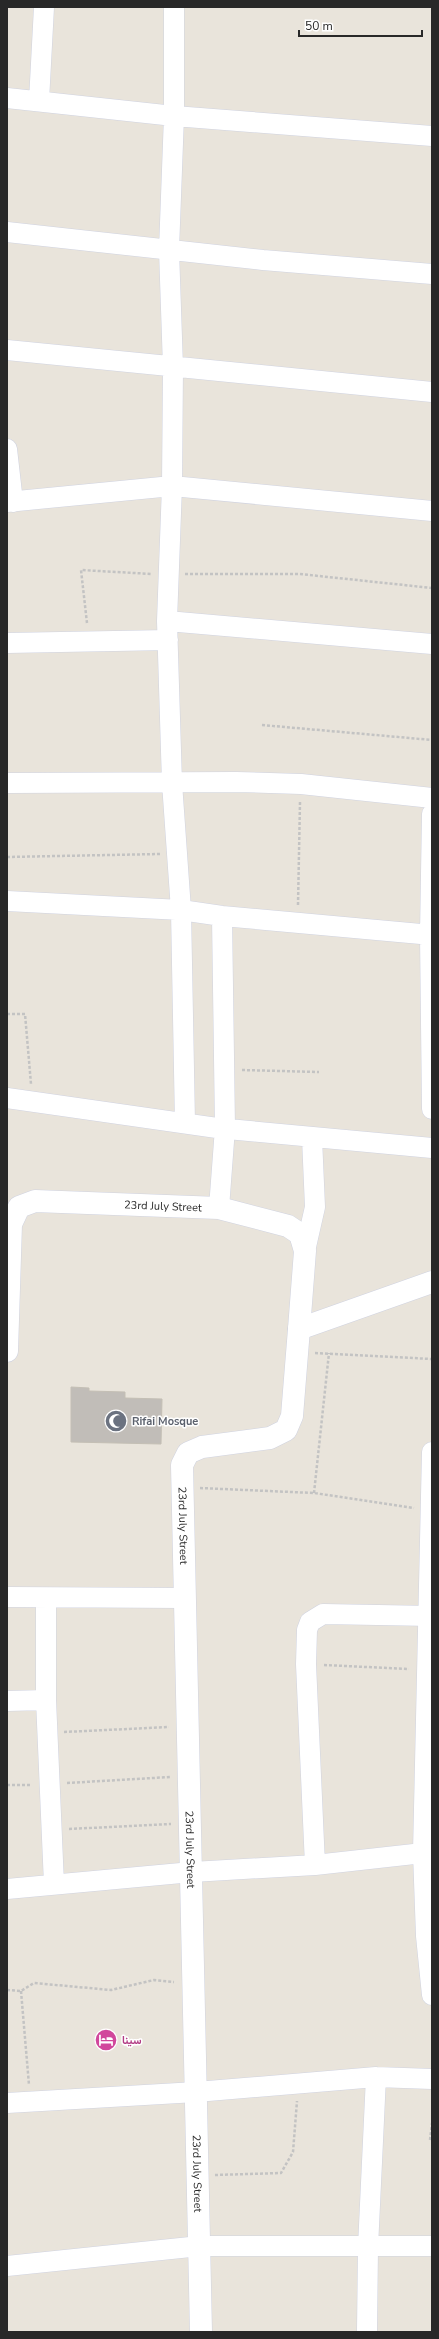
<svg xmlns="http://www.w3.org/2000/svg" width="439" height="2339" viewBox="0 0 439 2339" font-family="'Nunito Sans',Vazirmatn,sans-serif">
<rect width="100%" height="100%" fill="#e9e4db"/>
<path fill="#c1bdb8" stroke="#c4bfb5" d="M 71,1387 L 89,1388 L 89,1391 L 125,1392 L 125,1398 L 162,1399 L 161,1444 L 71,1442 Z"/>
<g fill="none" stroke-linecap="round" stroke-linejoin="round">
<g stroke="#d0d3e0" stroke-width="21">
<path id="minor" d="M 174,7 L 174,116 L 169,250 L 173,367 L 172,486 L 167,621 L 172,783 L 181,910 L 185,1123
M 7,98 L 174,116 L 432,136
M 39,101 L 44,7
M 7,232 L 263,260 L 432,274
M 7,350 L 432,392
M 7,449 L 13,502
M 7,502 L 172,486 L 432,511
M 167,621 L 432,644
M 7,643 L 168,640
M 7,783 L 236,782 L 301,784 L 432,798
M 432,814 L 430,935 L 432,1109
M 7,901 L 181,910 L 222,916 L 432,935
M 7,1098 L 217,1128 L 432,1148
M 219,1208 L 225,1128 L 222,916
M 305,1251 L 315,1207 L 312,1138
M 432,1452 L 423,1853 L 426,1936 L 432,1995
M 7,1597 L 185,1598
M 46,1598 L 46,1700 L 54,1884
M 7,1701 L 46,1700
M 315,1865 L 306,1664 L 307,1630 L 310,1622 L 323,1614 L 432,1616
M 7,1889 L 192,1872 L 315,1865 L 432,1852
M 7,2103 L 196,2092 L 376,2077 L 432,2079
M 7,2266 L 200,2246 L 432,2246
M 367,2332 L 368,2247 L 376,2077"/>
</g>
<g stroke="#d0d3e0" stroke-width="23">
<g id="tertiary">
<path d="M 299,1329 L 432,1282"/>
<path id="s1" d="M 7,1351 L 11,1224 L 19,1207 L 35,1201 L 219,1208 L 288,1226 L 300,1234 L 305,1251 L 299,1329 L 292,1416 L 286,1430 L 270,1438 L 202,1447 L 188,1453 L 182,1465 L 201,2332"/>
</g>
</g>
<path stroke="#c3c3c3" stroke-width="2.5" stroke-dasharray="3 2" stroke-linecap="butt" d="M 185,574 L 300,574 L 432,588
M 87,623 L 81,570 L 152,574
M 262,725 L 432,740
M 7,857 L 160,854
M 298,905 L 300,802
M 7,1014 L 25,1014 L 31,1084
M 242,1070 L 319,1072
M 315,1353 L 432,1359
M 200,1488 L 314,1493 L 414,1508
M 314,1493 L 329,1353
M 324,1665 L 409,1669
M 64,1732 L 169,1727
M 67,1783 L 170,1777
M 7,1785 L 32,1785
M 69,1829 L 171,1824
M 7,1990 L 21,1991 L 34,1983 L 111,1990 L 154,1980 L 174,1982
M 21,1991 L 29,2085
M 430,2140 L 432,2123
M 215,2175 L 281,2173 L 293,2152 L 297,2101"/>
<use href="#minor" stroke="#fff" stroke-width="20"/>
<use href="#tertiary" stroke="#fff" stroke-width="22"/>
</g>
<defs>
<g id="mosque-disc" transform="scale(1.15)"><circle r="9.5" fill="#6b7280" stroke="#fff"/><path d="M3.5-4.9A6 6 0 1 0 3.5 4.9A5 5 0 1 1 3.5-4.9Z" fill="#fff"/></g>
<g id="hotel-disc" transform="scale(1.15)"><circle r="9.5" fill="#d1479c" stroke="#fff"/><path d="M-6-4.5h1.5V1H6V5H4.5V3h-9V5H-6ZM-4 0a1.8 1.8 0 1 1 3.6 0ZM.5 0V-2.5h3Q6-2.5 6 0Z" fill="#fff"/></g>
</defs>
<g fill-rule="evenodd">
<use href="#mosque-disc" x="116" y="1421"/>
<use href="#hotel-disc" x="106" y="2040"/>
</g>
<g text-anchor="middle" dominant-baseline="central" stroke-width="3" stroke-linejoin="round" paint-order="stroke">
<g font-size="11" fill="#282828" stroke="#fff">
<text stroke="none"><textPath href="#s1" startOffset="291">23rd July Street</textPath></text>
<text stroke="none"><textPath href="#s1" startOffset="807">23rd July Street</textPath></text>
<text stroke="none"><textPath href="#s1" startOffset="1131">23rd July Street</textPath></text>
<text stroke="none"><textPath href="#s1" startOffset="1455">23rd July Street</textPath></text>
</g>
<g font-size="11" font-weight="bold" fill="#5b616d" stroke="#fff" text-anchor="start">
<text x="132" y="1421">Rifai Mosque</text>
</g>
<g font-size="11" font-weight="bold" fill="#b23c85" stroke="#fff" text-anchor="start">
<text x="122" y="2040">سينا</text>
</g>
</g>
<rect width="439" height="2339" fill="none" stroke="#282828" stroke-width="16"/>
<path d="M299 30v6h123v-6" fill="none" stroke="#282828" stroke-width="2"/>
<text x="305" y="30" font-size="12" fill="#282828" stroke="#ffffff" stroke-width="3" paint-order="stroke">50 m</text>
</svg>
